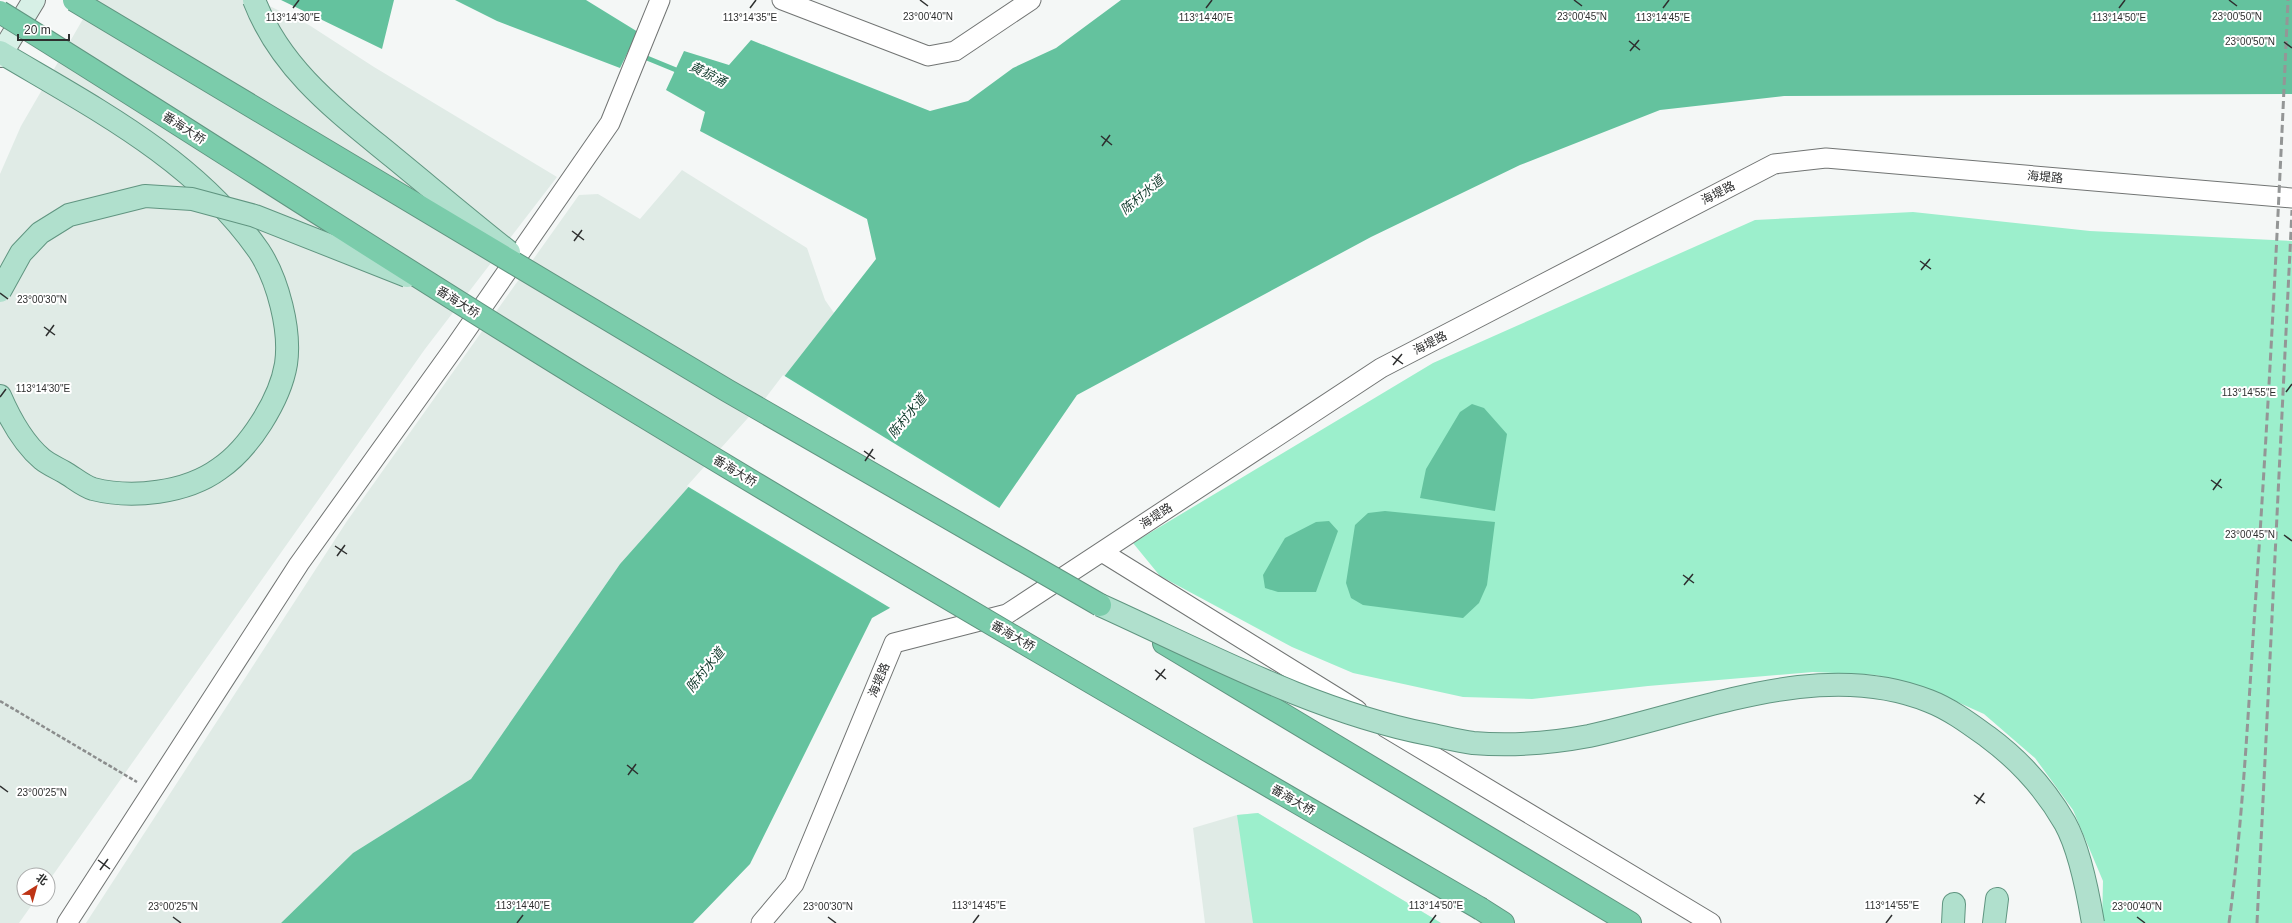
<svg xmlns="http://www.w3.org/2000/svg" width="2292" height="923" viewBox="0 0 2292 923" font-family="Arial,'Noto Sans SC',sans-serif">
<rect width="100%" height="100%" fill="#f4f7f6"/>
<path fill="#e0ebe6" d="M 94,0 L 257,0 L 309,25 L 374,67 L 557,177 L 425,349 L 48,882 L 48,875 L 24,875 L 24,899 L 36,899 L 19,923 L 0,923 L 0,174 L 21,126 Z
M 682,170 L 807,248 L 825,300 L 834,313 L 765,401 L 620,564 L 471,779 L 353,853 L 281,923 L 86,923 L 347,521 L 579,195 L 598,194 L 640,219 Z
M 1258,813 L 1441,923 L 1205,923 L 1193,828 L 1237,815 Z"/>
<path fill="#9cefcc" d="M 1913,212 L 2090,231 L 2292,241 L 2292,923 L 2102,923 L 2103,881 L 2073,810 L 2035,758 L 1984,714 L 1924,687 L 1876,675 L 1813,672 L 1648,686 L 1532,699 L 1463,697 L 1353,673 L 1292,647 L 1160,576 L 1133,543 L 1433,363 L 1755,220 Z
M 1258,813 L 1441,923 L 1253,923 L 1237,815 Z"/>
<path fill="#64c29e" d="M 281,0 L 394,0 L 382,49 Z
M 455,0 L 586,0 L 638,32 L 620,68 L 497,21 Z
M 1121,0 L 2292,0 L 2292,94 L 1784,96 L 1660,110 L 1520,165 L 1371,237 L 1077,395 L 956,571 L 872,618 L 750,864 L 693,923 L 281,923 L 353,853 L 471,779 L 620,564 L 765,401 L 876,259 L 867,219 L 700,131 L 705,112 L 666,90 L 684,51 L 729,65 L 751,40 L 930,111 L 968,101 L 1013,68 L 1056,48 Z
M 1472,404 L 1484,408 L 1507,434 L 1495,511 L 1420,498 L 1426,469 L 1460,412 Z
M 1385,511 L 1495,522 L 1487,585 L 1479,603 L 1463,618 L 1363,605 L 1351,598 L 1346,583 L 1355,525 L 1368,513 Z
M 1329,521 L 1338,531 L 1316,592 L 1278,592 L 1265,588 L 1263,575 L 1285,538 L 1316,522 Z"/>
<path fill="#f4f7f6" d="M 783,375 L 1001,509 L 958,573 L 892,609 L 687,486 L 764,400 Z"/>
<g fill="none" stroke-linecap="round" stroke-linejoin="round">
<path stroke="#64c29e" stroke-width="5" d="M 642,56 L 681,72"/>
<g stroke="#717473" stroke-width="21">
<path id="street" d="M 782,0 L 928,56 L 955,51 L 1031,0
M 1102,552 L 1357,710
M 1385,727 L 1711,923
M 67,923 L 299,564 L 454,348 L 610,123 L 660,0
M 761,923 L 794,884 L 894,643 L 1007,614 L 1381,368 L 1774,164 L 1826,158 L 2292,198"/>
</g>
<g stroke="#717473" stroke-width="24">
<path id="secondary" d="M 0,56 L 34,0"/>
</g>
<g stroke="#609580" stroke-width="24">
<path id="primary" d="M 0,52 C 94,108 195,159 259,251 C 278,280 291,330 286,364 C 280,400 249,449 219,469 C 186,493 132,499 93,489 C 83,486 73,477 64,472 C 57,468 48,464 42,459 C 23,443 10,419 0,396
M 1953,923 L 1954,904
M 1994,923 L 1997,899"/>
</g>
<g stroke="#609580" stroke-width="24">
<path id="highway" d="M 1164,643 L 1630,923
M 1481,909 L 1503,923"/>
</g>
<path stroke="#8b8d8d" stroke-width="2.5" stroke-dasharray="4 2" stroke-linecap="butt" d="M 0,701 L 137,782"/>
<use href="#street" stroke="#fff" stroke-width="19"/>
<use href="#secondary" stroke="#d7f0e6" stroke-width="22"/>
<use href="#primary" stroke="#b0e0cd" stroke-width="22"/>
<use href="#highway" stroke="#7bccab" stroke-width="22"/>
<path stroke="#949696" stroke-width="3" stroke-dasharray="8 4" stroke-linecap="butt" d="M 2229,923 C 2243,819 2248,713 2255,608 C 2269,406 2279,203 2288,0
M 2257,923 L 2292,210"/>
<g stroke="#609580" stroke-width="24" stroke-linecap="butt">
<path id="primary-bridge" d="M 254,0 C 281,70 337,111 393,157 C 432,189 470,221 509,252
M 0,291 L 21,253 L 40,233 L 69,215 L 145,196 L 192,199 L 255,216 L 407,276
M 1100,605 C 1204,652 1315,712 1428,734 C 1443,737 1458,741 1473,743 C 1511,746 1552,743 1589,736 C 1697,713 1820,657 1929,701 C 1950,709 1970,724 1988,737 C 2019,760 2046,790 2065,823 C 2080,850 2088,893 2093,923"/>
</g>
<g stroke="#609580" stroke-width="24" stroke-linecap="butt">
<path id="highway-bridge" d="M 74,0 L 728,391 L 1100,605
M 0,12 C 197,134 391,262 589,383 C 884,563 1183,736 1481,909"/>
</g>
<use href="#primary-bridge" stroke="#b0e0cd" stroke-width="22"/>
<use href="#highway-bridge" stroke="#7bccab" stroke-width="22"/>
</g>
<path fill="none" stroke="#2e2f2f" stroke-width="1.5" d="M 920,0 L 928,6M 1574,0 L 1582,6M 2229,0 L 2237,6M 293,8 L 299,0M 750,8 L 756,0M 1206,8 L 1212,0M 1663,8 L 1669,0M 2119,8 L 2125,0M 1629,41 L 1640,50M 2284,42 L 2292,48M 1630,51 L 1639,40M 1101,136 L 1112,145M 1102,146 L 1110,135M 572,231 L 584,240M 574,241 L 582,230M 1920,261 L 1931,269M 1921,270 L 1930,259M 0,293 L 8,299M 44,327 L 55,335M 46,336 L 54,325M 1392,356 L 1403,364M 1393,365 L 1402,354M 2286,392 L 2292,384M 0,397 L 6,389M 864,451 L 875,459M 865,461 L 873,449M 2211,480 L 2222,488M 2213,490 L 2221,479M 2284,535 L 2292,541M 335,546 L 347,554M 337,556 L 345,545M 1683,575 L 1694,583M 1684,585 L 1693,574M 1155,670 L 1166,679M 1156,680 L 1165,669M 627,765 L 638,774M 628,775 L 636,764M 0,786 L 8,792M 1974,795 L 1985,803M 1976,804 L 1984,793M 98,860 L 110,869M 100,870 L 108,859M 173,917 L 181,923M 828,917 L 836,923M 2137,917 L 2145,923M 517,923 L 523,915M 973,923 L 979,915M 1430,923 L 1436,915M 1886,923 L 1892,915"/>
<g text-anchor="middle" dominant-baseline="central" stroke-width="4" stroke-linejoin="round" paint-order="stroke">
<g font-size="12" fill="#2e2f2f" stroke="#fff">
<text transform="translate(184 128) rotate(33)">番海大桥</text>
<text transform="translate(2045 177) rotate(5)">海堤路</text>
<text transform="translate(1718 193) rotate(-27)">海堤路</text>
<text transform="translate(458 302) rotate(32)">番海大桥</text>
<text transform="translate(1430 343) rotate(-27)">海堤路</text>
<text transform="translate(735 471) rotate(31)">番海大桥</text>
<text transform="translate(1156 516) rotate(-33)">海堤路</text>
<text transform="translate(1013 636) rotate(30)">番海大桥</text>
<text transform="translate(879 680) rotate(-67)">海堤路</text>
<text transform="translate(1293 800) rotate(30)">番海大桥</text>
</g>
<g font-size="13" font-style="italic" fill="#113b2c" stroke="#fff">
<text transform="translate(708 74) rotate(27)">黄猄涌</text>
<text transform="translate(1142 195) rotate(-40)">陈村水道</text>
<text transform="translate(907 416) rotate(-51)">陈村水道</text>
<text transform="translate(705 670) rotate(-51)">陈村水道</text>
</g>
</g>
<g font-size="10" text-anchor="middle" fill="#2e2f2f" stroke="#fff" stroke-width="4" stroke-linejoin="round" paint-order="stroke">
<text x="1582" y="20">23°00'45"N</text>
<text x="928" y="20">23°00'40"N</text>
<text x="2237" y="20">23°00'50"N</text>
<text x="293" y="21">113°14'30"E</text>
<text x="750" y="21">113°14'35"E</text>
<text x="1206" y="21">113°14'40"E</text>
<text x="1663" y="21">113°14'45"E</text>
<text x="2119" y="21">113°14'50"E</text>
<text x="2250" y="45">23°00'50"N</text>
<text x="42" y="303">23°00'30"N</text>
<text x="43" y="392">113°14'30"E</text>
<text x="2249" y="396">113°14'55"E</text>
<text x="2250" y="538">23°00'45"N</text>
<text x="42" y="796">23°00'25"N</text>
<text x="523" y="909">113°14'40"E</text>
<text x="979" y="909">113°14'45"E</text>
<text x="1436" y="909">113°14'50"E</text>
<text x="1892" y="909">113°14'55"E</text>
<text x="173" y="910">23°00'25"N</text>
<text x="828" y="910">23°00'30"N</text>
<text x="2137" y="910">23°00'40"N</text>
</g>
<g transform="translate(36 887) rotate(37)"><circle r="19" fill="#ffffff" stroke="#abacac"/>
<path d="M0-3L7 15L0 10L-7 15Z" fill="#be3415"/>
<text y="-6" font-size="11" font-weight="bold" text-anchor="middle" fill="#2e2f2f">北</text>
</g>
<path d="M18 34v6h51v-6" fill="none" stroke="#2e2f2f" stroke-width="2"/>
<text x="24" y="34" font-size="12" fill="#2e2f2f" stroke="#ffffff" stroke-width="3" paint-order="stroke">20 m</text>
</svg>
